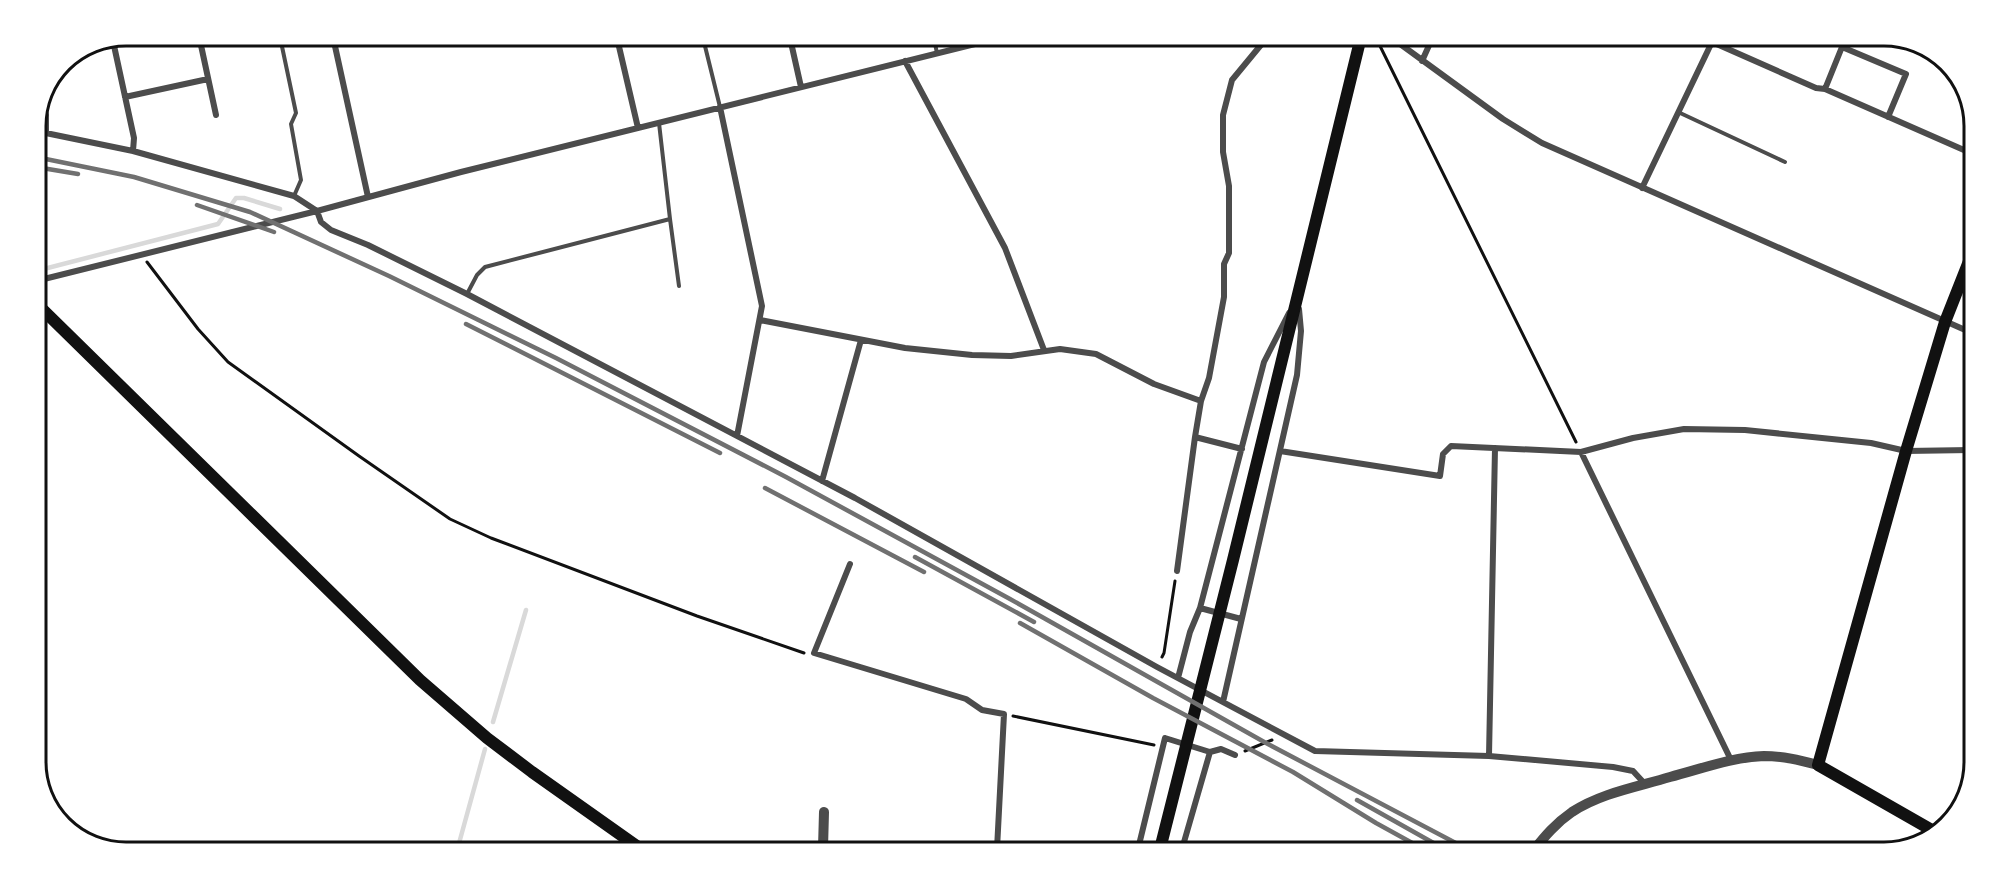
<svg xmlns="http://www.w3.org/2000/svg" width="2010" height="888" viewBox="0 0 2010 888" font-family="Poppins,sans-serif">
<rect width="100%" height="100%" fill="#fff"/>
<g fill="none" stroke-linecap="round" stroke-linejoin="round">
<path stroke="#d9d9d9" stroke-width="4.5" d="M 36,271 L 218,224 L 236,198 L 244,198 L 280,209
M 493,722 L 526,610
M 458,847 L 485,749"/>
<path stroke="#111" stroke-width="3" d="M 1380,46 L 1576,442
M 147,262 L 198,329 L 228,362 L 359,456 L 450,519 L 491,538 L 697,616 L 804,653
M 1162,657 L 1164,653 L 1175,581
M 1013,716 L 1154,745
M 1245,751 L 1272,740"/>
<path stroke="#4c4c4c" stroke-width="4" d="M 280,37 L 296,113 L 291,124 L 301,180 L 294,196
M 703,38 L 720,107
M 934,39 L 937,53
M 1678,112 L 1785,162
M 659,123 L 670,219
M 467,294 L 477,275 L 485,267 L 670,219 L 679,286"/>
<path stroke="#4c4c4c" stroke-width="6" d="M 199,36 L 216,115
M 333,37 L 368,197
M 617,38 L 638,128
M 790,38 L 801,87
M 113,41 L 134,138 L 133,151
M 1396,41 L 1503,119 L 1542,143 L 1972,333
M 1844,42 L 1825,89 L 1973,154
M 1842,47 L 1906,74 L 1888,117
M 905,61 L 1005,248 L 1044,350
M 1422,61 L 1431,41
M 125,97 L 208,79
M 43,105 L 46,115 L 46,133
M 720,107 L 762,306 L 737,436
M 36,131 L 133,151 L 294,196 L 317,211 L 321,222 L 331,230 L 368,245 L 467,294 L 855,498 L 1157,667 L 1315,751 L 1489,756 L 1613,767 L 1633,771 L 1645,784
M 1642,188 L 1712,42 L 1816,88 L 1825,89
M 36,281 L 317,211 L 461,172 L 995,39
M 760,320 L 905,348 L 972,355 L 1011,356 L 1060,349 L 1096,354 L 1154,384 L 1201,401
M 1242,449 L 1195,437 L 1201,401 L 1209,378 L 1224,297 L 1224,264 L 1229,253 L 1229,186 L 1223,152 L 1223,115 L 1232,80 L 1265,40
M 1280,451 L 1440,476 L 1443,454 L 1451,446 L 1581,452 L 1633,438 L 1684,429 L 1745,430 L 1871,443 L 1906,451 L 1971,450
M 1581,452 L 1731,760
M 822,481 L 861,340
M 850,564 L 814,653 L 966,699 L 982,710 L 1004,714 L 997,849
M 1177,571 L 1195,437
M 1200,608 L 1241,619
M 1178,678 L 1190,632 L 1200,608 L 1264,362 L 1289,313
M 1223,702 L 1297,375 L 1301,331 L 1299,309
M 1489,756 L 1495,448
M 1138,849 L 1165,738 L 1210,752
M 1182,849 L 1210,752 L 1221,749 L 1235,755"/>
<path stroke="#4c4c4c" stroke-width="10" d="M 823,848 L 824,812
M 1533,851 C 1545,836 1556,823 1572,812 C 1601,793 1637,787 1670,777 C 1701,769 1732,757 1764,756 C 1783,756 1799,760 1818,765"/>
<path stroke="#111" stroke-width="12" d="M 36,303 L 420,680 L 487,738 L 532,772 L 638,847
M 1937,833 L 1818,765 L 1906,451 L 1945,322 L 1973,251
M 1160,849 L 1233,560 L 1360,41"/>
<path stroke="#707070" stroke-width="4.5" d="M 36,157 L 134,177 L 250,212 L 389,276 L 556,358 L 786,477 L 1010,599 L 1266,743 L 1469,850
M 36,167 L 78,174
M 197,205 L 274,232
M 466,324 L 720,453
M 765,488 L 924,572
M 915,557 L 1034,622
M 1020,623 L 1153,698 L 1293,772 L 1376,823 L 1425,850
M 1357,800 L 1446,850"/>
</g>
<path d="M0 0H2010V888H0ZM126 46H1884A80 80 0 0 1 1964 126V762A80 80 0 0 1 1884 842H126A80 80 0 0 1 46 762V126A80 80 0 0 1 126 46Z" fill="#fff" fill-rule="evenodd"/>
<path fill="none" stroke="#111" stroke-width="3" d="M126 46H1884A80 80 0 0 1 1964 126V762A80 80 0 0 1 1884 842H126A80 80 0 0 1 46 762V126A80 80 0 0 1 126 46Z"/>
</svg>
